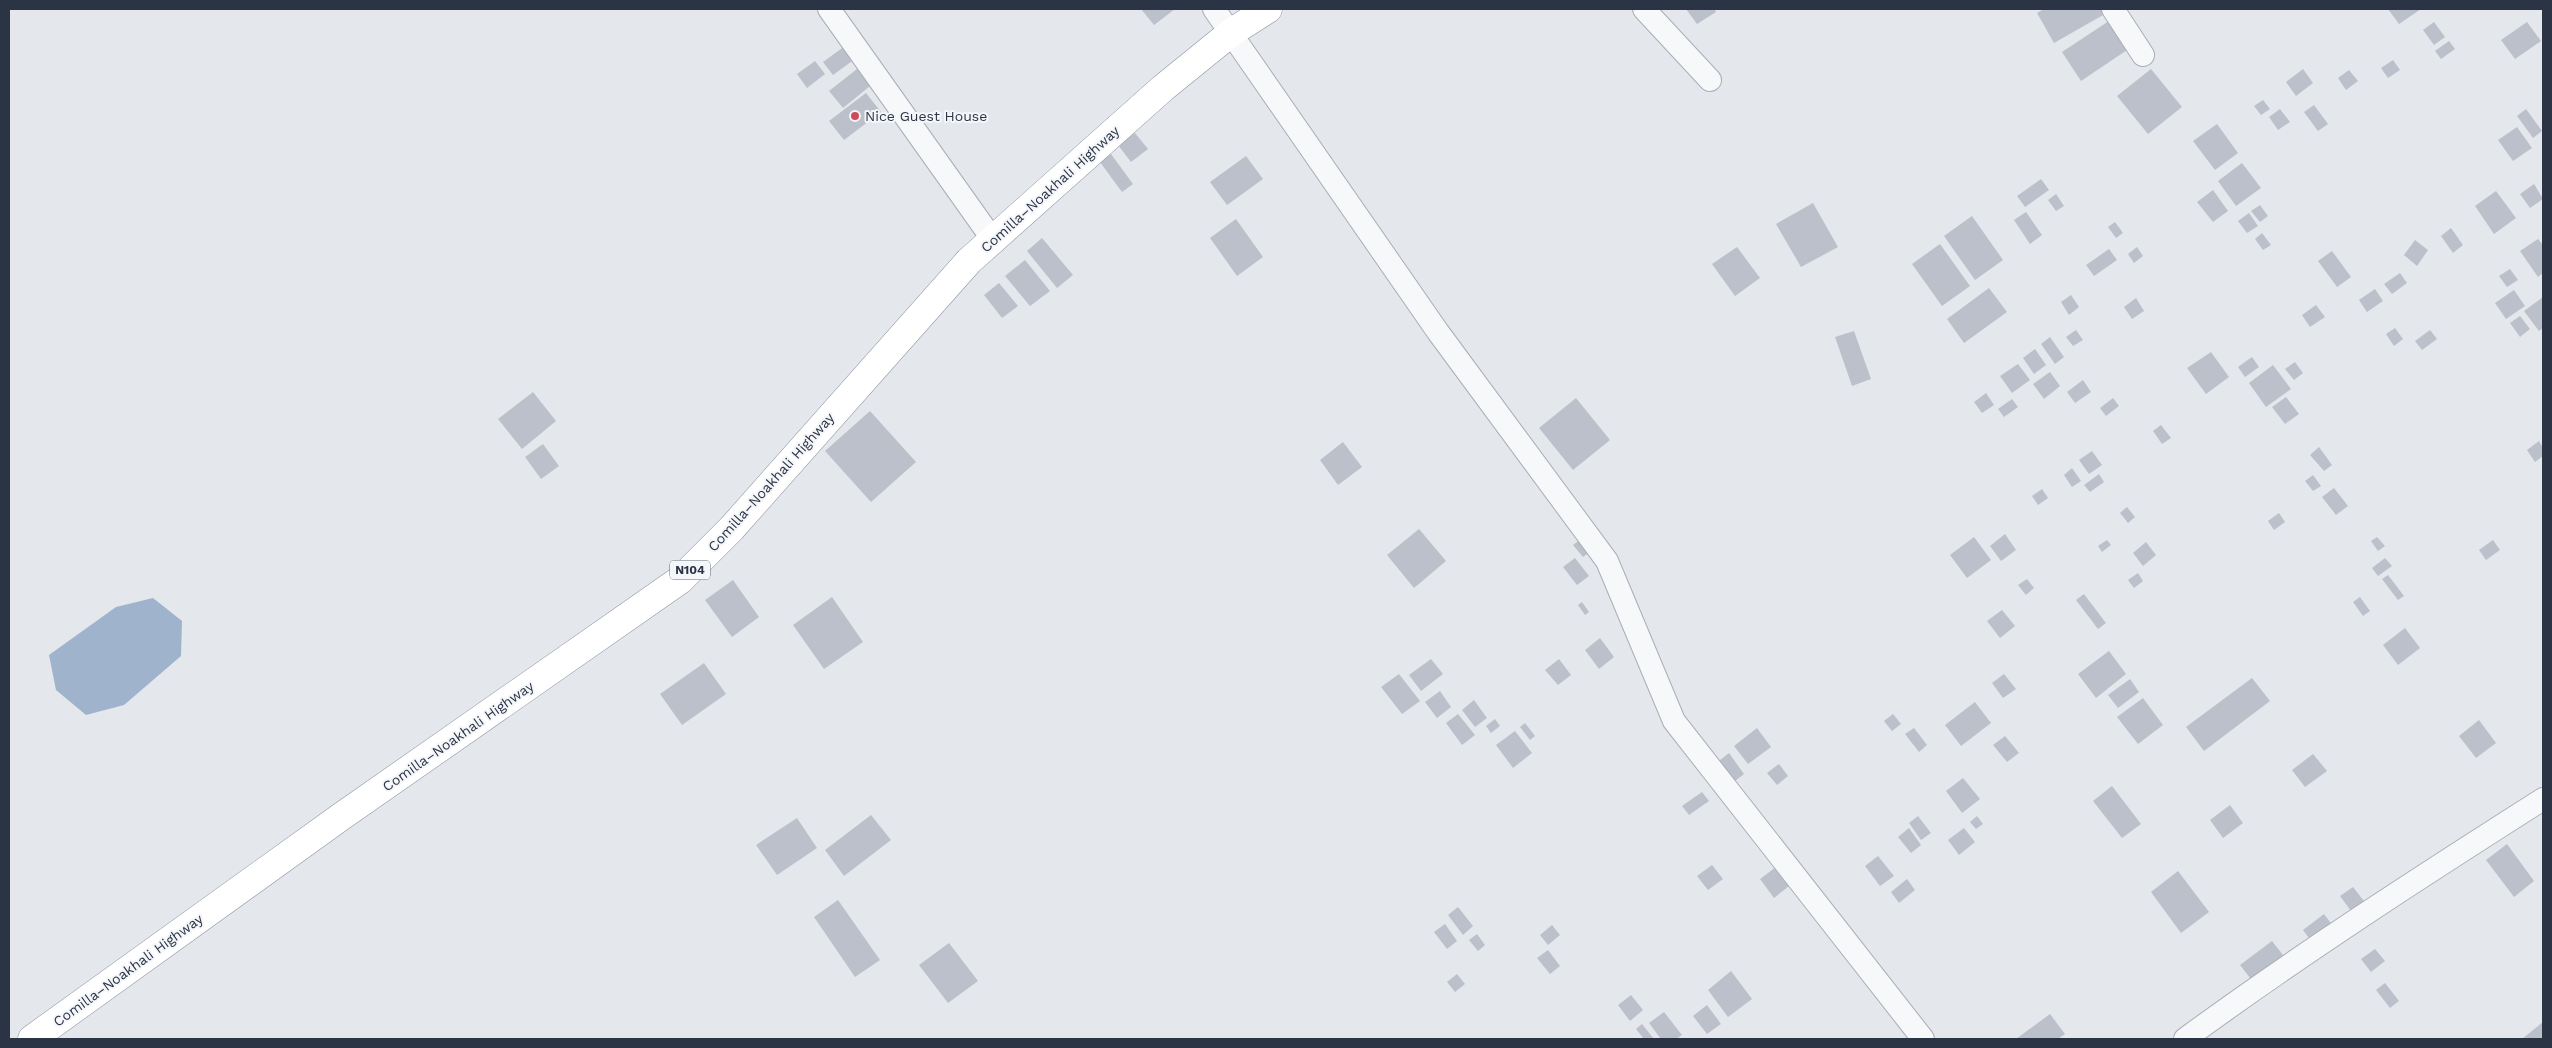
<svg xmlns="http://www.w3.org/2000/svg" width="2552" height="1048" viewBox="0 0 2552 1048" font-family="'Work Sans',sans-serif">
<rect width="100%" height="100%" fill="#e4e7ec"/>
<path fill="#9fb4cc" d="M 153,598 L 182,621 L 181,656 L 124,705 L 86,715 L 56,690 L 49,655 L 116,607 Z"/>
<path fill="#bbc0ca" d="M 1141,9 L 1175,9 L 1154,25 Z
M 1686,9 L 1714,9 L 1716,12 L 1697,24 Z
M 2044,9 L 2109,9 L 2110,11 L 2054,43 L 2037,13 Z
M 2388,9 L 2421,9 L 2399,24 Z
M 2115,17 L 2133,46 L 2081,81 L 2062,52 Z
M 2434,22 L 2445,37 L 2434,45 L 2423,30 Z
M 2527,22 L 2541,41 L 2515,59 L 2501,40 Z
M 2449,41 L 2455,49 L 2441,59 L 2435,51 Z
M 845,46 L 855,59 L 833,75 L 823,62 Z
M 2393,60 L 2400,70 L 2388,78 L 2381,68 Z
M 815,61 L 825,74 L 807,88 L 797,74 Z
M 857,69 L 870,86 L 843,108 L 829,91 Z
M 2151,69 L 2182,107 L 2148,134 L 2117,96 Z
M 2303,69 L 2313,83 L 2296,96 L 2286,82 Z
M 2349,70 L 2358,81 L 2346,90 L 2338,78 Z
M 866,93 L 881,112 L 844,140 L 829,121 Z
M 2263,100 L 2270,109 L 2261,115 L 2254,106 Z
M 2314,105 L 2328,124 L 2318,131 L 2304,112 Z
M 2280,109 L 2290,122 L 2278,130 L 2269,117 Z
M 2526,109 L 2542,131 L 2533,138 L 2517,116 Z
M 2217,124 L 2238,153 L 2215,170 L 2193,141 Z
M 2517,127 L 2532,148 L 2513,161 L 2498,140 Z
M 1135,133 L 1148,149 L 1131,162 L 1118,145 Z
M 1111,154 L 1133,184 L 1122,192 L 1100,162 Z
M 1246,156 L 1263,179 L 1227,205 L 1210,182 Z
M 2242,163 L 2261,188 L 2236,206 L 2218,181 Z
M 2041,179 L 2049,190 L 2025,207 L 2017,196 Z
M 2534,184 L 2543,199 L 2530,208 L 2520,194 Z
M 2213,190 L 2228,211 L 2213,222 L 2197,202 Z
M 2496,191 L 2516,218 L 2494,234 L 2475,206 Z
M 2056,194 L 2064,206 L 2056,211 L 2048,200 Z
M 1813,203 L 1838,247 L 1801,267 L 1776,224 Z
M 2260,205 L 2268,216 L 2260,222 L 2251,211 Z
M 2026,212 L 2042,235 L 2030,244 L 2014,220 Z
M 2249,213 L 2258,226 L 2247,233 L 2238,221 Z
M 1972,216 L 2003,260 L 1975,280 L 1944,236 Z
M 1236,219 L 1263,257 L 1237,276 L 1210,238 Z
M 2115,222 L 2123,233 L 2116,238 L 2108,227 Z
M 2451,228 L 2463,245 L 2453,253 L 2441,236 Z
M 2262,233 L 2271,245 L 2263,250 L 2255,239 Z
M 1042,238 L 1073,275 L 1057,288 L 1027,251 Z
M 2538,239 L 2543,245 L 2543,273 L 2538,277 L 2520,251 Z
M 2415,240 L 2428,250 L 2417,266 L 2404,255 Z
M 1940,244 L 1970,286 L 1942,306 L 1912,264 Z
M 1737,247 L 1760,278 L 1735,296 L 1712,264 Z
M 2137,247 L 2143,256 L 2134,263 L 2128,254 Z
M 2109,249 L 2117,260 L 2094,276 L 2086,265 Z
M 2332,251 L 2351,277 L 2337,287 L 2318,261 Z
M 1025,260 L 1050,291 L 1030,306 L 1005,276 Z
M 2510,269 L 2518,280 L 2507,287 L 2499,276 Z
M 2400,273 L 2407,283 L 2392,294 L 2384,284 Z
M 999,283 L 1018,306 L 1002,318 L 984,295 Z
M 1989,288 L 2007,312 L 1964,343 L 1947,319 Z
M 2375,289 L 2383,301 L 2367,312 L 2359,300 Z
M 2514,290 L 2525,306 L 2506,319 L 2495,303 Z
M 2071,295 L 2079,307 L 2069,315 L 2061,302 Z
M 2543,297 L 2543,328 L 2539,331 L 2524,311 Z
M 2136,298 L 2144,311 L 2132,319 L 2124,307 Z
M 2316,305 L 2325,317 L 2310,327 L 2302,315 Z
M 2520,316 L 2530,329 L 2520,337 L 2510,323 Z
M 2395,328 L 2403,339 L 2394,346 L 2386,334 Z
M 2076,330 L 2083,340 L 2073,346 L 2066,337 Z
M 2430,330 L 2437,339 L 2422,350 L 2415,341 Z
M 1854,331 L 1871,379 L 1852,386 L 1835,337 Z
M 2050,337 L 2064,357 L 2055,364 L 2041,344 Z
M 2035,349 L 2046,365 L 2034,374 L 2023,358 Z
M 2211,352 L 2229,377 L 2206,394 L 2187,368 Z
M 2252,357 L 2259,367 L 2245,377 L 2238,367 Z
M 2295,362 L 2303,373 L 2294,380 L 2285,369 Z
M 2018,364 L 2030,380 L 2012,393 L 2000,376 Z
M 2273,365 L 2291,389 L 2266,407 L 2249,383 Z
M 2050,372 L 2060,386 L 2044,399 L 2033,384 Z
M 2083,380 L 2091,392 L 2075,403 L 2067,392 Z
M 533,392 L 556,421 L 522,449 L 498,419 Z
M 1986,393 L 1994,405 L 1982,413 L 1974,402 Z
M 2286,397 L 2299,414 L 2285,424 L 2272,407 Z
M 1576,398 L 1610,440 L 1573,470 L 1539,428 Z
M 2113,398 L 2119,406 L 2106,416 L 2100,408 Z
M 2012,399 L 2018,407 L 2004,417 L 1998,409 Z
M 870,411 L 916,462 L 871,502 L 825,451 Z
M 2161,425 L 2171,438 L 2162,444 L 2153,431 Z
M 2539,441 L 2543,448 L 2543,456 L 2535,462 L 2527,450 Z
M 1343,442 L 1362,467 L 1338,485 L 1320,460 Z
M 543,444 L 559,466 L 541,479 L 525,457 Z
M 2319,447 L 2332,465 L 2324,471 L 2310,455 Z
M 2092,451 L 2102,465 L 2089,474 L 2079,460 Z
M 2072,468 L 2081,481 L 2072,487 L 2064,475 Z
M 2099,474 L 2104,482 L 2090,492 L 2084,485 Z
M 2313,475 L 2321,486 L 2313,491 L 2305,481 Z
M 2334,488 L 2348,506 L 2336,515 L 2322,497 Z
M 2042,489 L 2048,498 L 2038,505 L 2032,496 Z
M 2127,507 L 2135,517 L 2128,523 L 2120,513 Z
M 2279,513 L 2285,522 L 2274,530 L 2268,521 Z
M 1419,529 L 1446,561 L 1414,588 L 1387,555 Z
M 1590,532 L 1599,545 L 1583,557 L 1573,545 Z
M 2005,534 L 2016,550 L 2001,561 L 1990,546 Z
M 1974,537 L 1991,560 L 1967,578 L 1950,555 Z
M 2377,537 L 2385,546 L 2378,551 L 2371,541 Z
M 2107,540 L 2111,545 L 2102,552 L 2098,546 Z
M 2493,540 L 2500,550 L 2486,560 L 2479,550 Z
M 2146,542 L 2156,555 L 2143,566 L 2133,553 Z
M 1575,558 L 1589,576 L 1577,585 L 1563,567 Z
M 2385,558 L 2392,566 L 2378,576 L 2372,568 Z
M 2138,573 L 2143,581 L 2134,588 L 2128,580 Z
M 2388,575 L 2404,596 L 2398,600 L 2382,579 Z
M 2027,579 L 2034,588 L 2026,595 L 2018,585 Z
M 733,580 L 759,617 L 732,637 L 705,600 Z
M 2084,594 L 2106,623 L 2098,629 L 2076,600 Z
M 832,597 L 863,642 L 824,669 L 793,625 Z
M 2360,597 L 2370,611 L 2363,616 L 2353,602 Z
M 1582,602 L 1589,612 L 1585,615 L 1578,605 Z
M 2002,610 L 2015,626 L 2000,638 L 1987,621 Z
M 2405,628 L 2420,648 L 2398,665 L 2383,645 Z
M 1600,638 L 1614,657 L 1599,669 L 1585,650 Z
M 2109,651 L 2126,674 L 2096,698 L 2078,674 Z
M 1431,659 L 1443,674 L 1421,691 L 1409,675 Z
M 1559,659 L 1571,675 L 1558,685 L 1545,670 Z
M 704,663 L 726,694 L 682,725 L 660,694 Z
M 1399,674 L 1420,701 L 1402,714 L 1381,687 Z
M 2004,674 L 2016,689 L 2003,698 L 1992,683 Z
M 2252,678 L 2270,701 L 2204,751 L 2186,727 Z
M 2130,679 L 2139,692 L 2118,708 L 2108,695 Z
M 1440,691 L 1451,707 L 1437,718 L 1425,702 Z
M 2143,698 L 2163,725 L 2138,744 L 2117,717 Z
M 1474,700 L 1487,718 L 1475,727 L 1462,710 Z
M 1975,702 L 1991,723 L 1961,746 L 1945,725 Z
M 1458,714 L 1475,735 L 1462,745 L 1446,723 Z
M 1893,714 L 1901,724 L 1892,731 L 1884,721 Z
M 1495,719 L 1500,726 L 1491,733 L 1486,726 Z
M 2479,720 L 2496,743 L 2476,758 L 2459,736 Z
M 1525,723 L 1535,736 L 1530,740 L 1520,727 Z
M 1757,728 L 1771,747 L 1748,764 L 1734,746 Z
M 1914,728 L 1927,745 L 1919,752 L 1905,734 Z
M 1515,731 L 1532,753 L 1513,768 L 1496,745 Z
M 2005,736 L 2019,753 L 2007,762 L 1993,745 Z
M 1729,753 L 1744,774 L 1721,792 L 1705,772 Z
M 2313,754 L 2327,771 L 2305,787 L 2292,770 Z
M 1779,764 L 1788,776 L 1777,785 L 1767,773 Z
M 1963,778 L 1980,799 L 1962,813 L 1946,791 Z
M 2112,786 L 2141,824 L 2122,838 L 2093,801 Z
M 1702,792 L 1709,801 L 1689,815 L 1682,806 Z
M 2230,805 L 2243,823 L 2223,838 L 2210,820 Z
M 871,815 L 891,840 L 844,876 L 825,850 Z
M 1918,816 L 1931,833 L 1921,840 L 1909,823 Z
M 1977,816 L 1983,824 L 1976,829 L 1970,822 Z
M 797,818 L 817,848 L 777,875 L 756,845 Z
M 1909,828 L 1921,845 L 1911,853 L 1898,837 Z
M 1964,828 L 1975,842 L 1959,855 L 1948,840 Z
M 2507,844 L 2534,881 L 2514,897 L 2486,860 Z
M 1878,856 L 1894,876 L 1880,886 L 1865,866 Z
M 1780,864 L 1794,882 L 1774,898 L 1760,879 Z
M 1712,865 L 1723,879 L 1708,890 L 1697,876 Z
M 2178,871 L 2209,912 L 2181,933 L 2151,892 Z
M 1907,879 L 1915,890 L 1899,903 L 1891,892 Z
M 2353,887 L 2367,905 L 2354,915 L 2340,896 Z
M 838,900 L 880,960 L 855,977 L 814,917 Z
M 1458,907 L 1473,926 L 1463,935 L 1448,915 Z
M 2324,914 L 2333,926 L 2312,942 L 2303,930 Z
M 1445,924 L 1457,941 L 1447,949 L 1434,932 Z
M 1552,925 L 1560,935 L 1548,945 L 1540,935 Z
M 1477,934 L 1485,945 L 1478,951 L 1469,940 Z
M 2272,941 L 2286,959 L 2254,983 L 2240,965 Z
M 949,943 L 978,981 L 948,1003 L 919,965 Z
M 2375,949 L 2385,961 L 2371,972 L 2361,959 Z
M 1548,950 L 1560,966 L 1550,974 L 1537,958 Z
M 1731,971 L 1752,999 L 1728,1017 L 1708,990 Z
M 1457,974 L 1465,984 L 1455,992 L 1447,982 Z
M 2385,983 L 2399,1001 L 2390,1008 L 2376,990 Z
M 1631,995 L 1643,1010 L 1630,1021 L 1618,1005 Z
M 1707,1005 L 1721,1024 L 1707,1034 L 1693,1016 Z
M 1664,1012 L 1682,1035 L 1676,1039 L 1661,1039 L 1649,1023 Z
M 2050,1014 L 2065,1034 L 2058,1039 L 2016,1039 Z
M 2543,1022 L 2543,1039 L 2522,1039 Z
M 1642,1024 L 1654,1039 L 1644,1039 L 1636,1029 Z"/>
<g fill="none" stroke-linecap="round" stroke-linejoin="round">
<g stroke="#a9aeb7" stroke-width="24">
<path id="minor" d="M 829,9 L 993,240
M 1214,9 L 1438,332 L 1607,561 L 1674,721 L 1923,1039
M 1644,9 L 1710,80
M 2113,9 L 2143,55
M 2185,1039 C 2301,954 2422,876 2543,799"/>
</g>
<g stroke="#8b94a3" stroke-width="29">
<path id="highway" d="M 32,1039 L 342,816 L 680,580 L 732,528 L 969,261 L 1163,88 L 1232,32 L 1268,9"/>
</g>
<use href="#minor" stroke="#f7f8fa" stroke-width="22"/>
<use href="#highway" stroke="#fff" stroke-width="28"/>
</g>
<circle fill="#d1495b" stroke="#f4f6f9" stroke-width="2" cx="855" cy="116" r="5"/>
<g text-anchor="middle" dominant-baseline="central" stroke-width="4" stroke-linejoin="round" paint-order="stroke">
<rect fill="#f4f6f9" stroke="#676e7b" stroke-width="1" x="670" y="560.5" width="40" height="19" rx="4"/>
<g font-size="12" font-weight="bold" fill="#2b3445">
<text x="690" y="570">N104</text>
</g>
<g font-size="14" fill="#2b3445" stroke="#f4f6f9" text-anchor="start">
<text x="865" y="116">Nice Guest House</text>
</g>
<g font-size="14" fill="#2b3445" stroke="#f4f6f9">
<text transform="translate(1050 189) rotate(-42)">Comilla–Noakhali Highway</text>
<text transform="translate(771 482) rotate(-48)">Comilla–Noakhali Highway</text>
<text transform="translate(458 736) rotate(-35)">Comilla–Noakhali Highway</text>
<text transform="translate(128 970) rotate(-36)">Comilla–Noakhali Highway</text>
</g>
</g>
<rect width="2552" height="1048" fill="none" stroke="#2b3445" stroke-width="20"/>
</svg>
